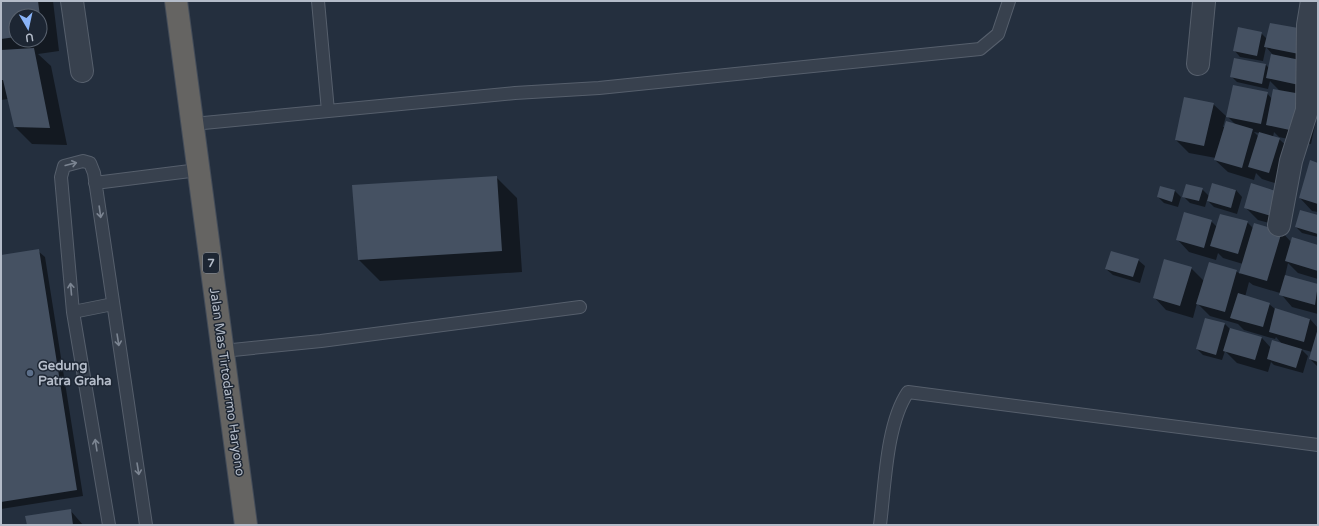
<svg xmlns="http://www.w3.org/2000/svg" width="1319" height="526" viewBox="0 0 1319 526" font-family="'Varela Round',sans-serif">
<rect width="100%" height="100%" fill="#242f3e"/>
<path fill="#0007" fill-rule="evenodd" d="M 1,1 L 53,1 L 59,51 L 38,54 L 51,66 L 67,145 L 32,144 L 15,127 L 8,99 L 1,100 ZM 16,16 L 40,16 L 40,40 L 16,40 Z
M 1304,30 L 1318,87 L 1318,111 L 1311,144 L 1279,137 L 1274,132 L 1273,137 L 1279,139 L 1292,151 L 1281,185 L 1262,179 L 1256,173 L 1254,180 L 1228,172 L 1215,160 L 1216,158 L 1189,153 L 1176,140 L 1213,104 L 1226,116 L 1223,127 L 1225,127 L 1236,125 L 1227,116 L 1267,93 L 1272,99 L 1280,91 L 1270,81 L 1268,89 L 1237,82 L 1231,76 L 1266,65 L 1269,68 L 1274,56 L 1266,47 L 1263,61 L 1240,57 L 1234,50 L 1261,33 L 1267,39 ZM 1254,132 L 1259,133 L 1258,136 Z
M 1318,164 L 1318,212 L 1312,211 L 1300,198 Z
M 496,177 L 517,198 L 522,272 L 380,281 L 359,260 Z
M 1213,184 L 1236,190 L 1242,197 L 1237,214 L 1214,207 L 1207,200 L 1205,207 L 1190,203 L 1184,197 L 1202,189 L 1209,196 Z
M 1161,187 L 1175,191 L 1181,197 L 1178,207 L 1164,203 L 1158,197 Z
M 1282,194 L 1294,206 L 1287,228 L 1258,220 L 1245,207 Z
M 1318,216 L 1318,237 L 1302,233 L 1296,227 Z
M 1211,221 L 1217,227 L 1247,222 L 1254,229 L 1282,232 L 1291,242 L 1318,246 L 1318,279 L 1298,273 L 1288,263 L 1285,276 L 1318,286 L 1318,314 L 1292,307 L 1280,293 L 1253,285 L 1249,282 L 1245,297 L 1269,304 L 1275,309 L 1310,319 L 1318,328 L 1318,367 L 1310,359 L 1312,352 L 1301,349 L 1308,356 L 1303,373 L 1274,365 L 1271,362 L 1268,372 L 1237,363 L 1225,351 L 1222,360 L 1203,355 L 1197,349 L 1225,324 L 1231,330 L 1262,338 L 1271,348 L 1282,344 L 1276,337 L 1275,339 L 1244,330 L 1238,324 L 1210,316 L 1197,303 L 1193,318 L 1166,310 L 1154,297 L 1191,268 L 1204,281 L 1236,271 L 1240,274 L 1243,264 L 1223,258 L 1218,253 L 1216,260 L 1189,252 L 1177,239 Z
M 38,251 L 45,257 L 83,496 L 1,509 L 1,256 Z
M 1138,260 L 1145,266 L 1140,283 L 1113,275 L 1106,269 Z
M 70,510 L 83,525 L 28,525 Z"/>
<path fill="#455162" d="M 1,1 L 38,1 L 40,16 L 16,16 L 16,37 L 1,39 Z
M 40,23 L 42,34 L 40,34 Z
M 1270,23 L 1304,29 L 1299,54 L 1264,47 Z
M 1238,27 L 1262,32 L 1257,56 L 1233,51 Z
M 34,48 L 50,128 L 14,127 L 3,80 L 1,80 L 1,50 Z
M 1271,54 L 1305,61 L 1299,85 L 1266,78 Z
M 1234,58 L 1266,64 L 1262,84 L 1230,77 Z
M 1233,85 L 1268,92 L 1261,124 L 1226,117 Z
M 1273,89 L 1307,95 L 1299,132 L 1266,125 Z
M 1184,97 L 1214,103 L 1204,146 L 1175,140 Z
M 1226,121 L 1253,129 L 1242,168 L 1214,160 Z
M 1259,132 L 1280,138 L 1269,173 L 1248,167 Z
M 1310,160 L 1318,163 L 1318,204 L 1299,198 Z
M 497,176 L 502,251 L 358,260 L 352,185 Z
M 1212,183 L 1236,190 L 1231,208 L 1207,201 Z
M 1251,183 L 1282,193 L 1275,217 L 1244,208 Z
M 1186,184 L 1203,188 L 1199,201 L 1182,197 Z
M 1160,186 L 1175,190 L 1172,202 L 1157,197 Z
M 1300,210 L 1318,215 L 1318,234 L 1295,227 Z
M 1184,212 L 1212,220 L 1204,248 L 1176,240 Z
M 1220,214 L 1248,221 L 1238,254 L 1210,246 Z
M 1254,223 L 1282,231 L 1267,281 L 1239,273 Z
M 1292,237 L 1318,245 L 1318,271 L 1285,261 Z
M 39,249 L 77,490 L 1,502 L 1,255 Z
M 1111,251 L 1139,259 L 1133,277 L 1105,269 Z
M 1164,259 L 1192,267 L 1180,306 L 1153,298 Z
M 1209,262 L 1237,270 L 1225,312 L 1196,304 Z
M 1285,275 L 1318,284 L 1315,305 L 1279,295 Z
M 1238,293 L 1270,303 L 1263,327 L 1230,318 Z
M 1275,308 L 1310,319 L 1304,342 L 1269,332 Z
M 1205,318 L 1225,323 L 1216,355 L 1196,349 Z
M 1230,328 L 1262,337 L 1255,360 L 1223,351 Z
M 1318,328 L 1318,362 L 1309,359 Z
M 1272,340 L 1302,349 L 1296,368 L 1267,359 Z
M 71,509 L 73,525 L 27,525 L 25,516 Z"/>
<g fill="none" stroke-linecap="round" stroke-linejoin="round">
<g stroke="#565f6c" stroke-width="14">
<path id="service" d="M 318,1 L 328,111
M 193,124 L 515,93 L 599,88 L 980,49 L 998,34 L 1009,1
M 95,183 L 198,170
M 73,312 L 113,304
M 223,351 L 321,341 L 580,307
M 109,525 L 73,312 L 61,177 L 64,166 L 83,161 L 90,163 L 94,173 L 146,525
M 880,525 C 885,486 886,424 908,392 L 1318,445"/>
</g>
<g stroke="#565f6c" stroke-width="24">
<path id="minor" d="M 72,1 L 82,71
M 1198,64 L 1204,2
M 1279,225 L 1291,161 L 1307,110 L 1308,25 L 1312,1"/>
</g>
<g stroke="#434c59" stroke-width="24">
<path id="trunk" d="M 176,1 L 246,525"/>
</g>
<use href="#service" stroke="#38414e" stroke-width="12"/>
<use href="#minor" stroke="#38414e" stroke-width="22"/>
<use href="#trunk" stroke="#656462" stroke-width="22"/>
</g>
<defs><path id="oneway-shaft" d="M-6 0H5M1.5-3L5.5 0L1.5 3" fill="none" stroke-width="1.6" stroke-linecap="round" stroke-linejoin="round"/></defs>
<g stroke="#7c8592">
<use href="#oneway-shaft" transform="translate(71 164) rotate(-14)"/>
<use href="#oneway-shaft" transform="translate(100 212) rotate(82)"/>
<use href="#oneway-shaft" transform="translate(71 289) rotate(-95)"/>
<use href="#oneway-shaft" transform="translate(118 340) rotate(81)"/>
<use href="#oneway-shaft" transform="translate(96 445) rotate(-99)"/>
<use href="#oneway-shaft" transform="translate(138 469) rotate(81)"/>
</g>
<circle fill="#5c6f8a" stroke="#1d2633" stroke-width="1.5" cx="30" cy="373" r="4"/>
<g text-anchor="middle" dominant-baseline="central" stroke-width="3" stroke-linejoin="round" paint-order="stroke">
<rect fill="#1d2633" stroke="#878f9c" stroke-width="1" x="203" y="253" width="16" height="20" rx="3"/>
<g font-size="12" font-weight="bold" fill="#b4bcc9">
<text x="211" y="263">7</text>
</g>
<g font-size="13" font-weight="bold" fill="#b4bcc9" stroke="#1d2633" text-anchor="start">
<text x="38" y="366">Gedung<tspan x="38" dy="15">Patra Graha</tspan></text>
</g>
<g font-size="13" fill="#b4bcc9" stroke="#1d2633">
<text transform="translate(227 382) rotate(82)">Jalan Mas Tirtodarmo Haryono</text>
</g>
</g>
<rect width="1319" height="526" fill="none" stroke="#b4bcc9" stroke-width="4"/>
<g transform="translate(28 28) rotate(171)"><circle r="19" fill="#1d2633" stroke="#59626f"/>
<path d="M0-3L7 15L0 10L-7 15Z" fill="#8ab4f8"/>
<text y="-6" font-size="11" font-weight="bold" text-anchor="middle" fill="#b4bcc9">U</text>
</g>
</svg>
